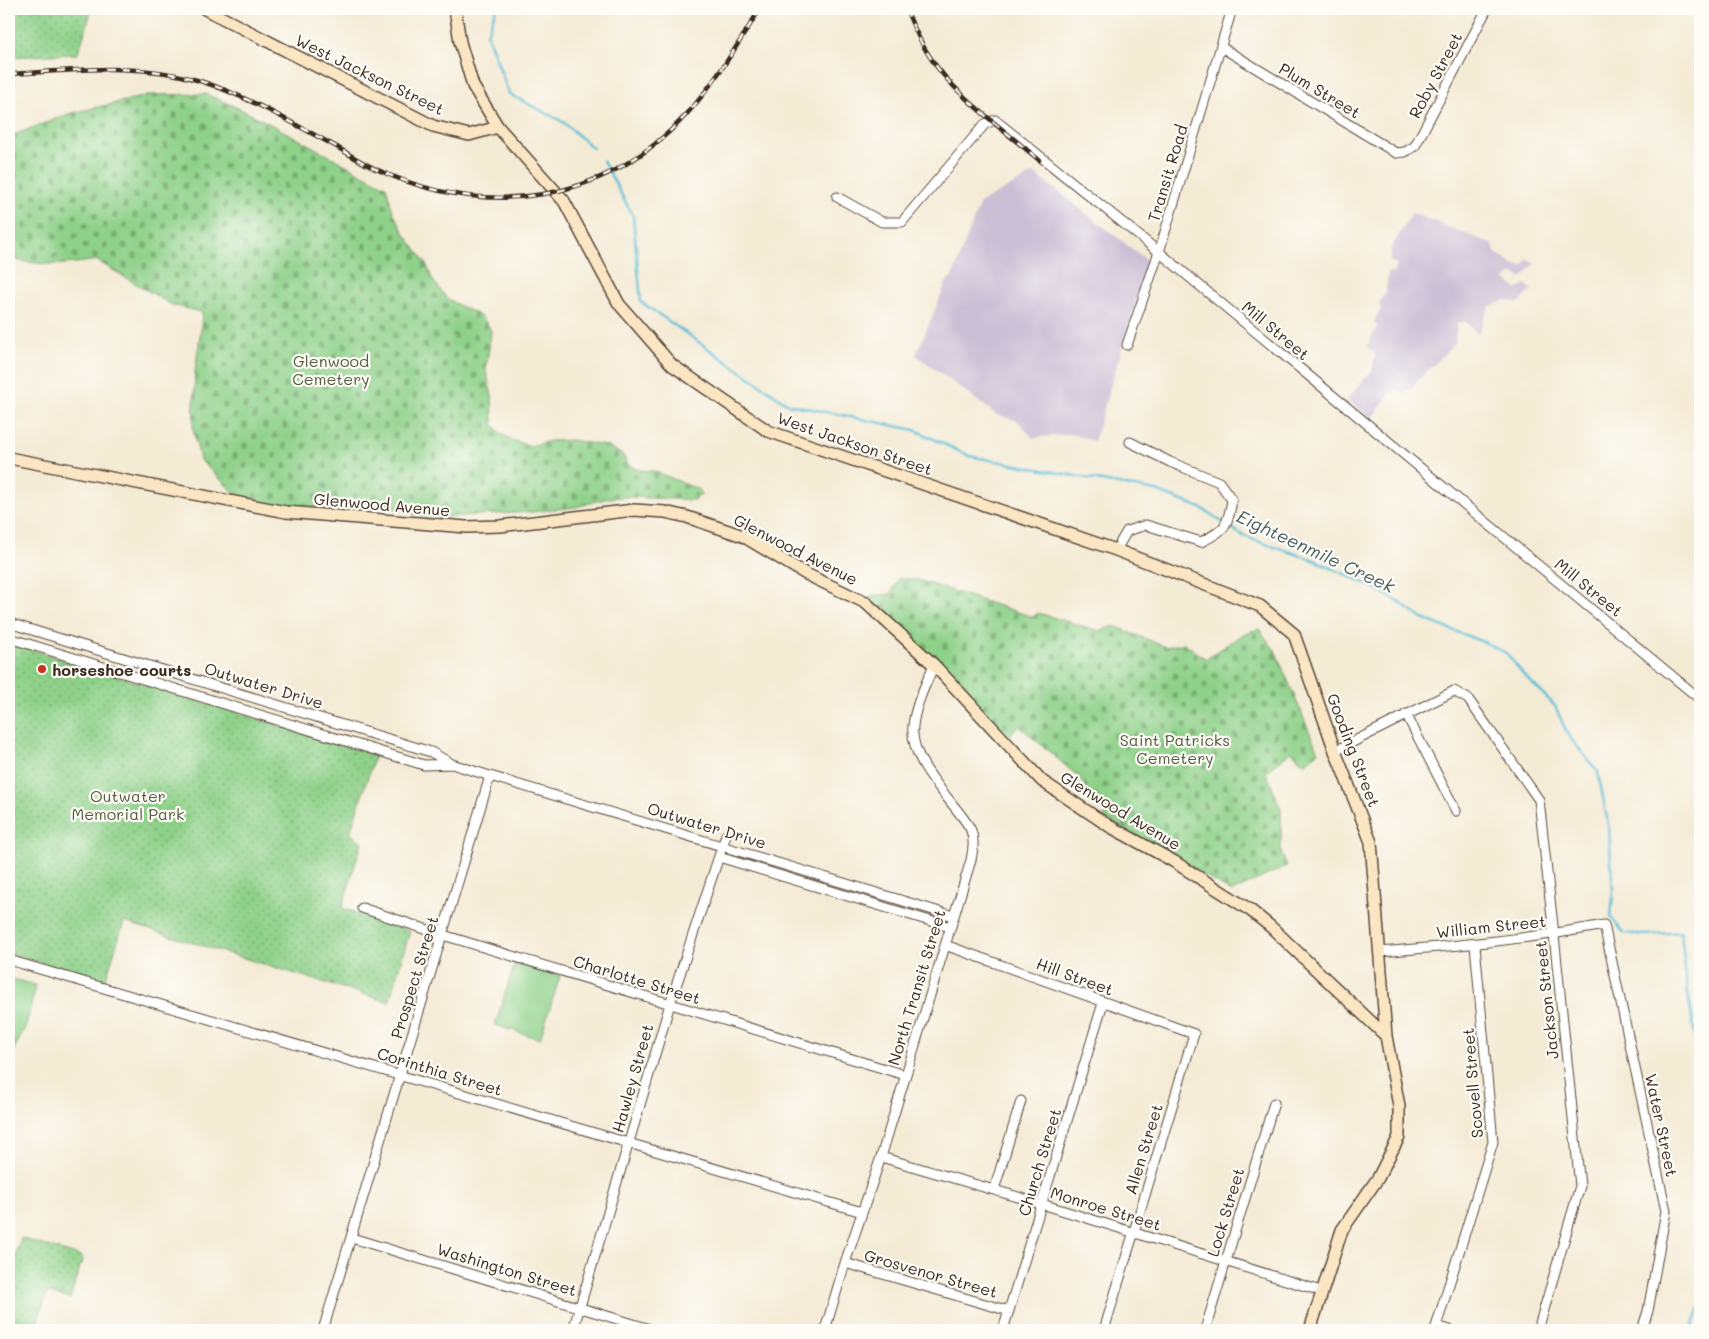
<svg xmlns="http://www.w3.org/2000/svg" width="1709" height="1339" viewBox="0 0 1709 1339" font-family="Mali,sans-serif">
<defs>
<pattern id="cemetery-stones" width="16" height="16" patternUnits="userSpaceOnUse" patternTransform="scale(1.25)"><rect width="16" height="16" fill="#8ed189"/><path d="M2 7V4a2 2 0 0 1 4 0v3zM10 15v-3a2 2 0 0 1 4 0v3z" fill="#75aa6f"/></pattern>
<pattern id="park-dots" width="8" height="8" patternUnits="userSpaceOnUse" patternTransform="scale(1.25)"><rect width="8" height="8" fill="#8ed189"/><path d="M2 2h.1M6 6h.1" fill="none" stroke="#75aa6f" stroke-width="1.8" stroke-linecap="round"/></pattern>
</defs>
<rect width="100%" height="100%" fill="#fdfcf7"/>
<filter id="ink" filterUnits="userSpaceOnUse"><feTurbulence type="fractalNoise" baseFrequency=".02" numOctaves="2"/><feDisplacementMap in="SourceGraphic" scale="10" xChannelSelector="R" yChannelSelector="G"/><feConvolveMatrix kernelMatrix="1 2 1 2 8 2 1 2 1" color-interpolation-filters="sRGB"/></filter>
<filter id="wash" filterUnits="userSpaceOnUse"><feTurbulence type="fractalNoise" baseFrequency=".0096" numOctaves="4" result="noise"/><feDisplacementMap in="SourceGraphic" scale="20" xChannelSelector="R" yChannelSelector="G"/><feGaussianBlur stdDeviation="1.12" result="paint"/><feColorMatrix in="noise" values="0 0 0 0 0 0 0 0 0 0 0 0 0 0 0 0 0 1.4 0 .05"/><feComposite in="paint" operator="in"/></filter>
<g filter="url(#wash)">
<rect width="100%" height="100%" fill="#f4ebd5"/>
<path fill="#cbbfd5" d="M 1034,173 L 1148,261 L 1094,441 L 1071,434 L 1033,438 L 1018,421 L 997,415 L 916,355 L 947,281 L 952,277 L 980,203 Z
M 1412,213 L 1492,244 L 1495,252 L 1513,265 L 1523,266 L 1528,259 L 1535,263 L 1522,278 L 1512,273 L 1505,280 L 1517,289 L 1526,285 L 1532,289 L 1519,303 L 1506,300 L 1489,307 L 1478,334 L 1465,321 L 1457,324 L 1455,343 L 1405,394 L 1394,388 L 1371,419 L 1347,399 L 1372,371 L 1375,354 L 1367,346 L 1377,327 L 1374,321 L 1381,308 L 1378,304 L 1386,293 L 1388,272 L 1395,273 L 1397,264 L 1390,261 L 1391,248 Z"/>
<path fill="#8ed189" stroke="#647e54" d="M 515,963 L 560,976 L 540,1039 L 495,1025 Z
M 9,978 L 36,985 L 26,1026 L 9,1059 Z"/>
<path fill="url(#cemetery-stones)" stroke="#647e54" d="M 206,94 C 268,119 326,156 386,186 L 393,212 L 404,233 L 426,263 L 432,279 L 447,299 L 480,316 L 487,323 L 491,331 L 486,371 L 492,396 L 493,424 L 501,434 L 512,440 L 530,446 L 550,441 L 572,440 L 606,446 L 623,455 L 628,465 L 639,470 L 654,471 L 700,490 L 701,495 L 694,500 L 630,497 L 608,498 L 576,507 L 532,512 L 428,518 L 364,500 L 349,510 L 243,501 L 200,460 L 193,429 L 194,401 L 195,371 L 201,329 L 202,312 L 172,305 L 96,260 C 65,266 40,266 9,258 L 9,133 L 16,134 L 68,114 L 150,95 Z
M 899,578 L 918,580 L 1033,617 L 1038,613 L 1100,631 L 1114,626 L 1166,647 L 1184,643 L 1206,659 L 1245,633 L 1259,629 L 1275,650 L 1318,752 L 1305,764 L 1291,751 L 1266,772 L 1281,809 L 1281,853 L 1287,866 L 1232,892 L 1105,818 L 1104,810 L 1096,805 L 1080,778 L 1019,726 L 1007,738 L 894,620 L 868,602 L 869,596 L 891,594 Z"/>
<path fill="url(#park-dots)" stroke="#647e54" d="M 9,9 L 92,9 L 78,54 L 9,57 Z
M 9,643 L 375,755 L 350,833 L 362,842 L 342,908 L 410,931 L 389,1002 L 124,922 L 105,981 L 9,953 Z
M 21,1238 L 83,1257 L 70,1299 L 47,1292 L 35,1330 L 9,1329 L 9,1277 Z"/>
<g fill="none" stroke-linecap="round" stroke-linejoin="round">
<path stroke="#5abed8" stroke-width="2.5" d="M 496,9 L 487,34 L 509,94 L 563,122 L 593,148
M 603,161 L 633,216 L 641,302 L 788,404 L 915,430 L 969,456 L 1156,491 L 1201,508 L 1242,535 L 1254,540 L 1314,560 L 1373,587 L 1397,601 L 1423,619 L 1486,643 L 1506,653 L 1524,675 L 1555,706 L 1568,735 L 1598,772 L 1609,829 L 1613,892 L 1611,918 L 1624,933 L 1647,935 L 1681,932 L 1687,987 L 1700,1067
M 1692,1330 L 1700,1308"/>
</g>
</g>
<g filter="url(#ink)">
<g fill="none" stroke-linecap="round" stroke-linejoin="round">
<g stroke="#574739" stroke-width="11">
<path id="street" d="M 1221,47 L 1396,153 L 1405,152 L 1415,146 L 1487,9
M 837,197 L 882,222 L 902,222 L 985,124 L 995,120 L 1159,252 L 1700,699
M 1127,345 L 1159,252 L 1232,9
M 1116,550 L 1127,531 L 1146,525 L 1201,542 C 1226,529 1227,528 1232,500 L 1219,482 L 1170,462 L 1130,442
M 9,623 L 431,752 L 452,764 L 490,776 L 953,916
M 9,638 L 424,765 L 452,764
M 1406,714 L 1456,811
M 1335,751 L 1454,691 L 1468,699 L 1539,800 L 1554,935 L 1580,1186 L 1538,1330
M 719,857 L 950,927
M 362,908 L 443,935 L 905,1075
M 945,945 L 1194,1034 L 1104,1330
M 1379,952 C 1455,946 1530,939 1604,925 L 1666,1211 L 1648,1311 L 1642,1330
M 9,960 L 862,1212
M 881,1157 L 1042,1204 L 1321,1291
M 994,1190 L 1021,1101
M 352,1238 L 653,1330
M 845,1263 L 1009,1311
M 1436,1326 L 1450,1330
M 323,1330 L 490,776
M 573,1330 L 670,1004 L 726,835
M 825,1330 L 845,1263 L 881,1157 L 971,860 C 973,849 975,839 970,828 C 952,799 909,762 913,726 C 915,705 926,684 934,665
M 1003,1330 L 1103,1003
M 1205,1330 L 1274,1103
M 1435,1330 L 1493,1142 L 1475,945"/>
</g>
<g stroke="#574739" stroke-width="14">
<path id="secondary" d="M 205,9 L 433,126 L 469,135 L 498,127
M 455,9 L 460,42 L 473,86 L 498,127 L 564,201 L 619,304 L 672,365 L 768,431 L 1116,550 L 1260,606 L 1294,634 L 1335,751 L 1371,842 L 1386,1036 L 1399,1106 L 1399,1137 L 1378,1178 L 1342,1230 L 1310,1330
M 9,458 L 286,512 L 466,527 L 500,526 L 634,510 L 665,512 L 687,517 L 743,536 L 806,574 L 866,603 L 934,665 L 1042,781 L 1109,826 L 1173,861 L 1250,910 L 1271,927 L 1386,1036"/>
</g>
<use href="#street" stroke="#fff" stroke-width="9"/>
<use href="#secondary" stroke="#fbe6c4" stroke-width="11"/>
<g stroke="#3b2a1e" stroke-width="4.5">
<path id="rail" d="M 906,9 C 913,26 920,42 930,57 C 953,94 1006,131 1039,160
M 9,74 C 71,71 137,62 197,80 C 246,95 292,123 337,147 C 350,155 364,164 378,170 C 486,219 604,204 686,115 C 715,83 737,45 760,9"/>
</g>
<use href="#rail" stroke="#fdfcf7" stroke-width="2.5" stroke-dasharray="8" stroke-linecap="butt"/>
</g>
</g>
<circle fill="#c8321e" stroke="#fdfcf7" stroke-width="2" cx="42" cy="669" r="5"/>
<g text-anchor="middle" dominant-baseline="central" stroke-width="4.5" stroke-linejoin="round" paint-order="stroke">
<g font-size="16" fill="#3b2a1e" stroke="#fdfcf7">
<text transform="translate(370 74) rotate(26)">West Jackson Street</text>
<text transform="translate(1435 75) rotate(-62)">Roby Street</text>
<text transform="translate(1320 90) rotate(31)">Plum Street</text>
<text transform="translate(1167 173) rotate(-73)">Transit Road</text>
<text transform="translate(1276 330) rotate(40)">Mill Street</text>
<text transform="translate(855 443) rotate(19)">West Jackson Street</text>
<text transform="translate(382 504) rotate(5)">Glenwood Avenue</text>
<text transform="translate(796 549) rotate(27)">Glenwood Avenue</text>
<text transform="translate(1589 587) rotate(39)">Mill Street</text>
<text transform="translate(264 685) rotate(17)">Outwater Drive</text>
<text transform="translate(1354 750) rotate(69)">Gooding Street</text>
<text transform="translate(1121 810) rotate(31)">Glenwood Avenue</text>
<text transform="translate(707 825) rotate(17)">Outwater Drive</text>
<text transform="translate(1491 926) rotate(-6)">William Street</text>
<text transform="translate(1075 976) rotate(20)">Hill Street</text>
<text transform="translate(414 977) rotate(-73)">Prospect Street</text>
<text transform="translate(637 979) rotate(17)">Charlotte Street</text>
<text transform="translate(916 987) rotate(-73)">North Transit Street</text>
<text transform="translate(1546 1000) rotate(-96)">Jackson Street</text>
<text transform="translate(440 1071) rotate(17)">Corinthia Street</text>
<text transform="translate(632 1078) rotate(-74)">Hawley Street</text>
<text transform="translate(1472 1083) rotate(-95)">Scovell Street</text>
<text transform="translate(1662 1125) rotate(78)">Water Street</text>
<text transform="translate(1143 1149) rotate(-73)">Allen Street</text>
<text transform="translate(1039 1162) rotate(-73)">Church Street</text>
<text transform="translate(1106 1208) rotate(17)">Monroe Street</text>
<text transform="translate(1225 1212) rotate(-73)">Lock Street</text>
<text transform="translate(507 1269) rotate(17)">Washington Street</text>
<text transform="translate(931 1273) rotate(16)">Grosvenor Street</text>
</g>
<g font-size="16" fill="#545c3e" stroke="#fdfcf7">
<text x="331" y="360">Glenwood<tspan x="331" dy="18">Cemetery</tspan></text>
<text x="1175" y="739">Saint Patricks<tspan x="1175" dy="18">Cemetery</tspan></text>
<text x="128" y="795">Outwater<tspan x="128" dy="18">Memorial Park</tspan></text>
</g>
<g font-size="16" font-weight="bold" fill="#3b2a1e" stroke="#fdfcf7" text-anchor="start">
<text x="52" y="669">horseshoe courts</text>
</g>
<g font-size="18" font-style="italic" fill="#465e5f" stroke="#fdfcf7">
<text transform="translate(1316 551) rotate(25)">Eighteenmile Creek</text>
</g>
</g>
<rect width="1709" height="1339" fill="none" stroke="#fdfcf7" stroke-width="30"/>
</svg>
